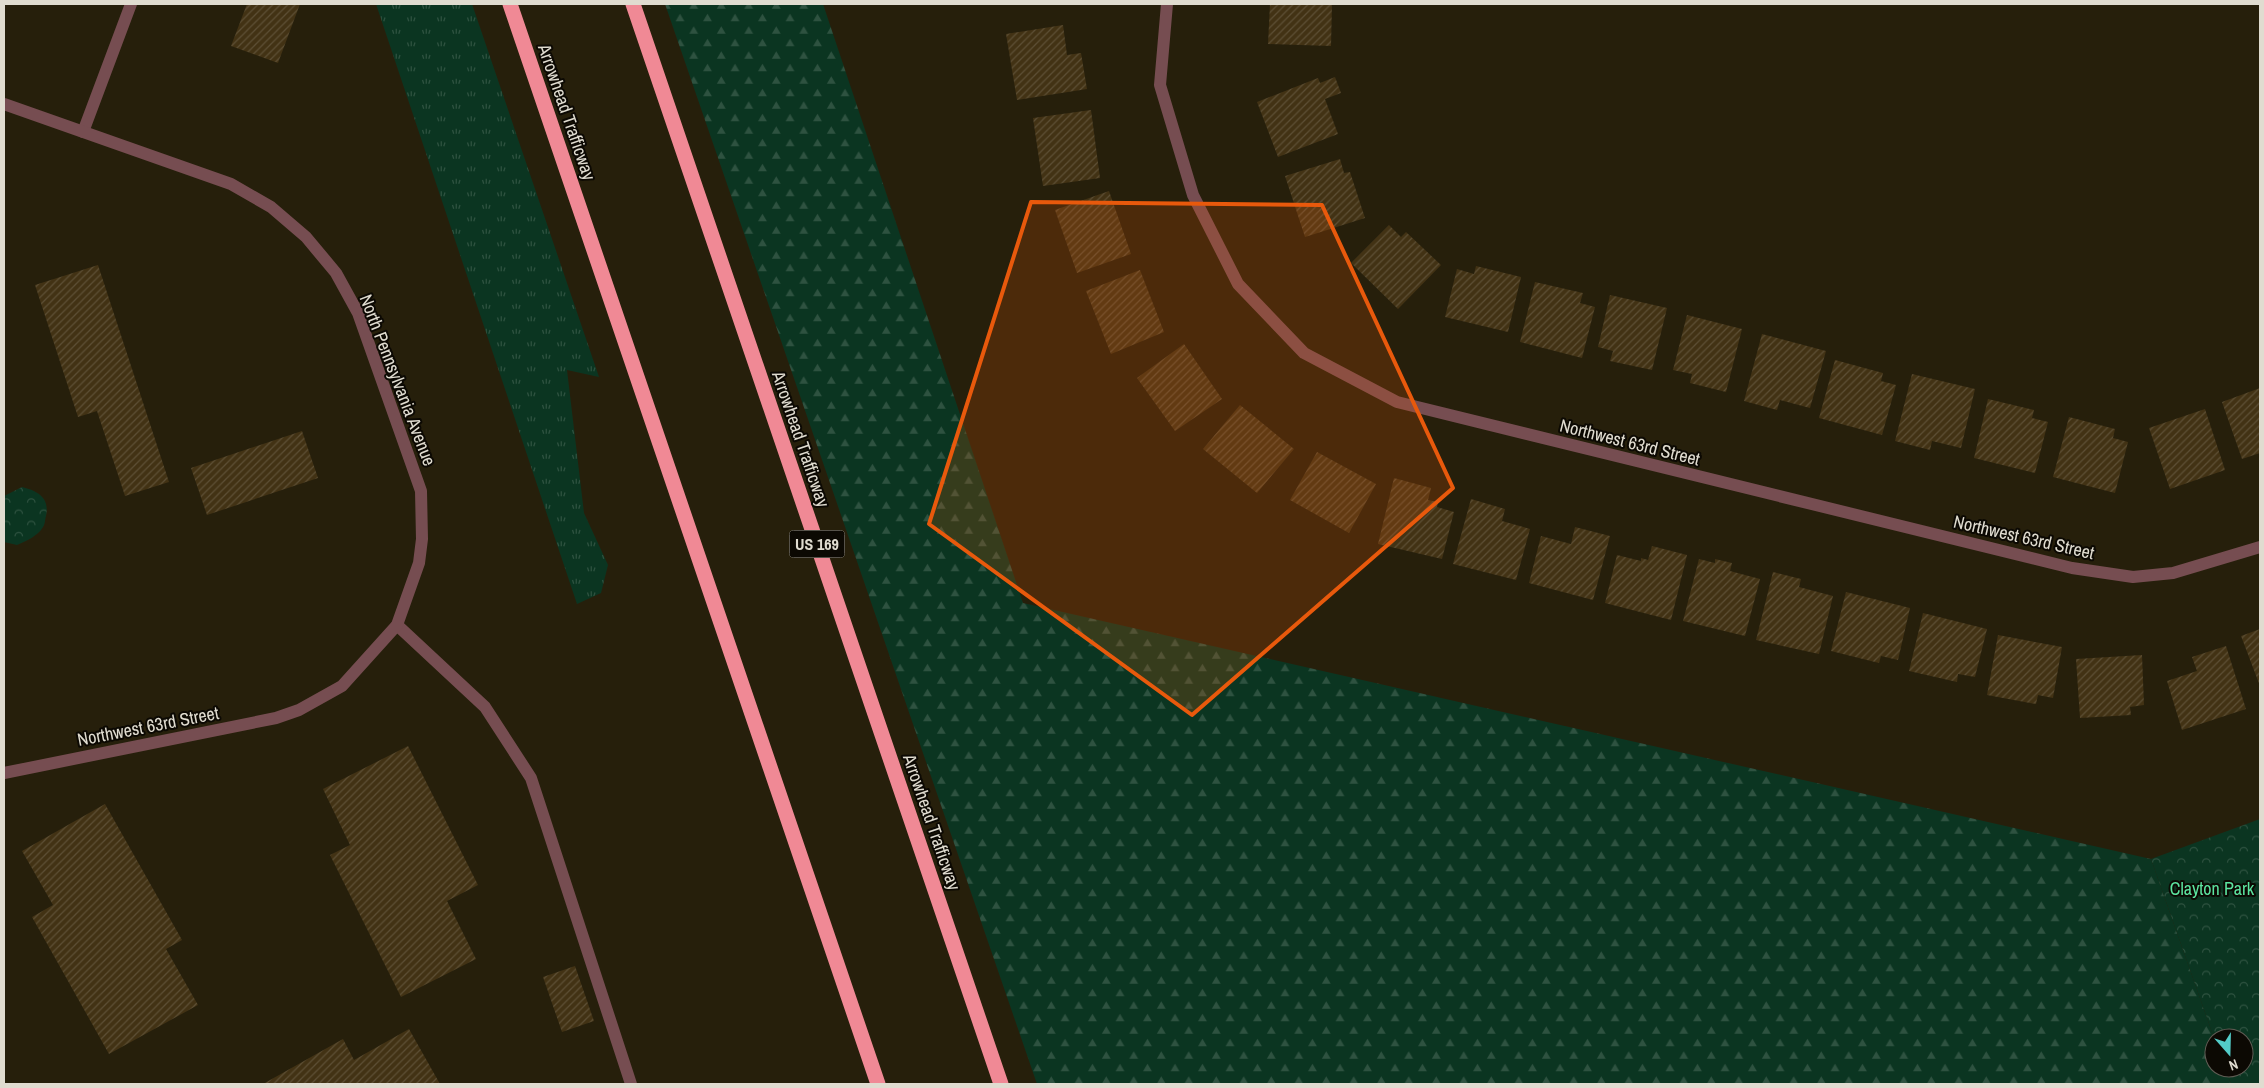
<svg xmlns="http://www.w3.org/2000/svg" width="2264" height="1088" viewBox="0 0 2264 1088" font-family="'Archivo Narrow',sans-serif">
<defs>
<pattern id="grass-tufts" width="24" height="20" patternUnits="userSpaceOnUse" patternTransform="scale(1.25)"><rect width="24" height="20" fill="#0b3521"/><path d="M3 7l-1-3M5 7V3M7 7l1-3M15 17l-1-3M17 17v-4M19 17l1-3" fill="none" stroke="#2e5240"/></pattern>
<pattern id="forest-firs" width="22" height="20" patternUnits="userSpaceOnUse" patternTransform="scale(1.25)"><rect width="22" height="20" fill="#0b3521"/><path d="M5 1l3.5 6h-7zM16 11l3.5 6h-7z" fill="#2e5240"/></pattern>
<pattern id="park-crowns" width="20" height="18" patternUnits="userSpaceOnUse" patternTransform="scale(1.25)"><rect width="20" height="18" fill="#0b3521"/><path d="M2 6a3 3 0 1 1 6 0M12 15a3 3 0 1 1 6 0" fill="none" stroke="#2e5240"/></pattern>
<pattern id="building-hatch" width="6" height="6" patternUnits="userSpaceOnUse" patternTransform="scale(1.25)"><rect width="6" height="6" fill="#423214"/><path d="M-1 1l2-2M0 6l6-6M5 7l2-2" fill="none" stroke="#5d4f35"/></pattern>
</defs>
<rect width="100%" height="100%" fill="#261f0b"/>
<path fill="url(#grass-tufts)" d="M 376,4 L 472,4 L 599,377 L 567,370 L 584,513 L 608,565 L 601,593 L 577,604 Z"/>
<path fill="url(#forest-firs)" d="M 665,4 L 823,4 L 1023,603 L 2151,859 L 2214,1038 L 2214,1068 L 2225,1068 L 2231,1084 L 1037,1084 Z"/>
<path fill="url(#park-crowns)" d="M 22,487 C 38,491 50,498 46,516 C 45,519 45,525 43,527 C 38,536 26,541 17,545 L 4,542 L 4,496 Z
M 2260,819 L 2260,1084 L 2231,1084 L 2225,1068 L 2244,1068 L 2244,1038 L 2214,1038 L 2151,859 Z"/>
<path fill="url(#building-hatch)" d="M 247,4 L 300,4 L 278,63 L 231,46 Z
M 1270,4 L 1332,4 L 1331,46 L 1268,44 Z
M 1063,25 L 1067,55 L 1081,53 L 1087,89 L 1017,100 L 1006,34 Z
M 1335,77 L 1341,93 L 1325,99 L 1338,134 L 1278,157 L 1257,102 L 1318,78 L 1320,83 Z
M 1091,110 L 1100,178 L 1043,186 L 1033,118 Z
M 1340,159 L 1344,173 L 1350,172 L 1365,218 L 1305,237 L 1285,176 Z
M 1109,191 L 1131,254 L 1077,273 L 1055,210 Z
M 1389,225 L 1401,237 L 1406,232 L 1441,265 L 1398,309 L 1351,263 Z
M 98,265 L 169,482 L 125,496 L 97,411 L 78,417 L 35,285 Z
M 1476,266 L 1521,277 L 1508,332 L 1445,317 L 1457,269 L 1474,274 Z
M 1140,270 L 1164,332 L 1111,354 L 1086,291 Z
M 1535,282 L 1583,293 L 1580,303 L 1595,307 L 1582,358 L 1520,342 Z
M 1610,295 L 1667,308 L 1652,370 L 1610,361 L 1613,351 L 1598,347 Z
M 1687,315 L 1742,329 L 1726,392 L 1690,383 L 1692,374 L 1673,370 Z
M 1762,334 L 1826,351 L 1810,408 L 1780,400 L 1777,410 L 1744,401 Z
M 1184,344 L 1222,399 L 1175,431 L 1137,378 Z
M 1835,360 L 1883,373 L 1881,381 L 1896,385 L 1882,435 L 1819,418 Z
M 1912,374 L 1975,389 L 1961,448 L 1932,441 L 1930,450 L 1895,441 Z
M 2260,388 L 2260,453 L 2242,459 L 2222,402 Z
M 1988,399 L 2034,410 L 2032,418 L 2048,422 L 2035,473 L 1974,458 Z
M 1240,405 L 1294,449 L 1257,493 L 1203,449 Z
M 2205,409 L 2225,470 L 2170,489 L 2149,428 Z
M 2069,417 L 2115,429 L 2113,438 L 2128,442 L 2115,493 L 2053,477 Z
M 302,431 L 318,478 L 207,515 L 191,468 Z
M 1317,452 L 1376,484 L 1349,533 L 1290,500 Z
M 1394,478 L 1431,488 L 1428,500 L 1438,502 L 1437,507 L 1454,512 L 1442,559 L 1378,544 Z
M 1471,499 L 1505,509 L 1502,521 L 1530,529 L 1516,580 L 1453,564 Z
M 1575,527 L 1610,536 L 1593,600 L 1529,583 L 1541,536 L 1571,544 Z
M 1652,546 L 1687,555 L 1671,620 L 1605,603 L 1617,555 L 1641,561 L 1641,558 L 1648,560 Z
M 1699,559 L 1715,563 L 1715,559 L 1732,563 L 1730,571 L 1760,579 L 1745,636 L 1683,621 Z
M 1773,572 L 1801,579 L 1799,587 L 1833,596 L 1819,654 L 1756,640 Z
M 1846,592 L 1910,608 L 1898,660 L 1881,656 L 1879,663 L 1831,651 Z
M 1923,613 L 1987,629 L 1975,677 L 1958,674 L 1957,682 L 1909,671 Z
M 2260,629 L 2260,686 L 2241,636 Z
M 1998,635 L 2062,647 L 2053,698 L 2038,695 L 2036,704 L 1987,695 Z
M 2226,646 L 2246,709 L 2182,730 L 2167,681 L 2197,671 L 2192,657 Z
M 2142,655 L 2144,705 L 2130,707 L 2131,715 L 2080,718 L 2076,659 Z
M 408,746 L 478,885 L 447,901 L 476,959 L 401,997 L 330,855 L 350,845 L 323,789 Z
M 105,804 L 182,940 L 166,949 L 198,1005 L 109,1054 L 32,917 L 53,905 L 22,851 Z
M 575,966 L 594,1021 L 562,1032 L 543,977 Z
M 409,1029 L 440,1084 L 263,1084 L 343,1039 L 354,1060 Z"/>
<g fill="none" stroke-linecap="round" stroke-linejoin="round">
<path stroke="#764d51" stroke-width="12" d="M 83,132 L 131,4
M 397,625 L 485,707 L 531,778 L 631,1084"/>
<path stroke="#764d51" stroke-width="12" d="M 1167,4 L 1160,85 L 1193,195 L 1238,284 L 1304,353 L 1397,402 L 2072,568 L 2133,577 L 2173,573 L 2260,547
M 4,104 L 231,184 L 271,207 L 306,237 L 336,273 L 358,313 L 421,491 L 422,539 L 419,563 L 397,625 L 342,686 L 299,710 L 276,718 L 4,773"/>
<path stroke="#f08995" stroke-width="15" d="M 510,4 L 878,1084
M 633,4 L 1001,1084"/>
</g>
<path fill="#e8590c" fill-opacity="0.2" stroke="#e8590c" stroke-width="4" stroke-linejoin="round" d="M 1031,202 L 1322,205 L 1453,488 L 1192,715 L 929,524 Z"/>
<g text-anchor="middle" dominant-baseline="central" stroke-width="4" stroke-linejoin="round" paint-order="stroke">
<rect fill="#0c0903" stroke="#a09d92" stroke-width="1" x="789.5" y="530.5" width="55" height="27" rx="4"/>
<g font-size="16" font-weight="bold" fill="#e0dcd0">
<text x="817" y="544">US 169</text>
</g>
<g font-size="18" fill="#e0dcd0" stroke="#0c0903">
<text transform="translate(567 112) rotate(71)">Arrowhead Trafficway</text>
<text transform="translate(398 380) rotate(69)">North Pennsylvania Avenue</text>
<text transform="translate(801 439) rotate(71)">Arrowhead Trafficway</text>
<text transform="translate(1630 442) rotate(14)">Northwest 63rd Street</text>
<text transform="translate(2024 537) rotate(13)">Northwest 63rd Street</text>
<text transform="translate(148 726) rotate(-11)">Northwest 63rd Street</text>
<text transform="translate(932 822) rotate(71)">Arrowhead Trafficway</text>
</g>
<g font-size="18" fill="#5ce5a0" stroke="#0c0903">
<text x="2212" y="888">Clayton Park</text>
</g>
</g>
<rect width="2264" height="1088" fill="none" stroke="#e0dcd0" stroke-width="10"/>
<g transform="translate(2229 1053) rotate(160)"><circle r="24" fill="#0c0903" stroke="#615d55"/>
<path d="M0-4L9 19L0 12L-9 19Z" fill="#53cdc9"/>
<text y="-8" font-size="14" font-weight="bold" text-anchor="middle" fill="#e0dcd0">N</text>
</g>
</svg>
